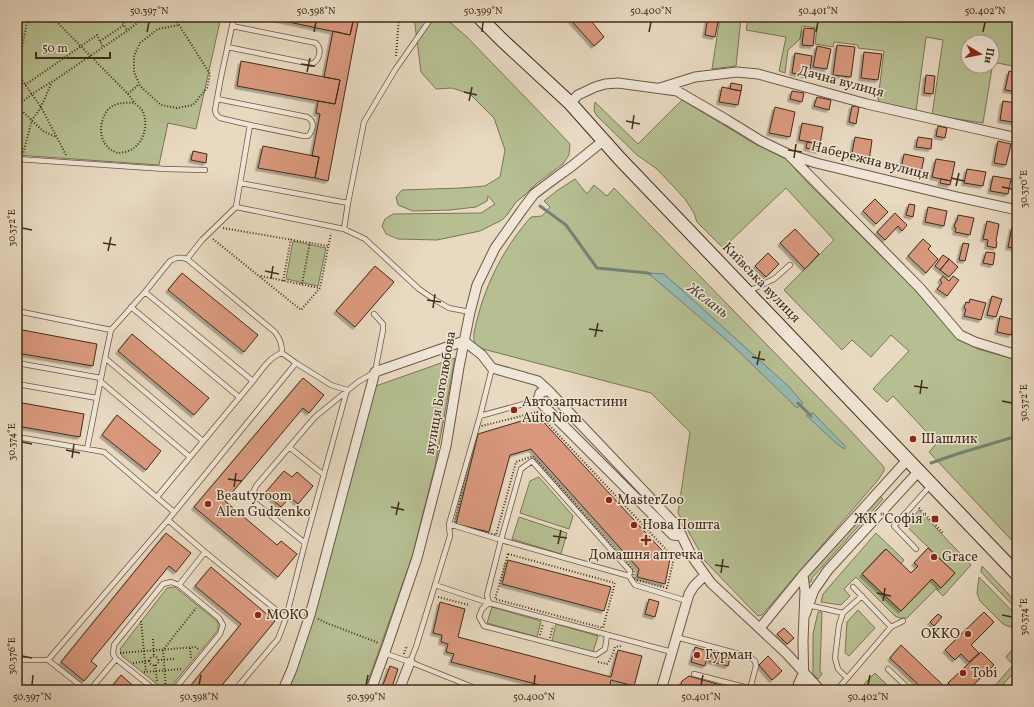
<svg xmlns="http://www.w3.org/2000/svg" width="1034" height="707" viewBox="0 0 1034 707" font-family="Vollkorn,serif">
<defs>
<filter id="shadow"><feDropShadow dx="-2.5" dy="2.5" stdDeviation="0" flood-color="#0004"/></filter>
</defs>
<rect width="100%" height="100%" fill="#e8d9c1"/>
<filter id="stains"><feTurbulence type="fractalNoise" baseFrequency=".005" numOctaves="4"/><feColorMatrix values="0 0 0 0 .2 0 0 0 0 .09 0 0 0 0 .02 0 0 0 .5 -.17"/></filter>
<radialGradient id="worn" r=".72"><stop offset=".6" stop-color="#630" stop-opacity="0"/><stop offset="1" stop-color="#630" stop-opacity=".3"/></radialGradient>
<path fill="#b6bf92" stroke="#7c7656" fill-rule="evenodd" d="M 24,17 L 221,17 L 196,129 L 168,123 L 159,165 L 17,155 L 17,51 Z
M 414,17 L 444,17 L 467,37 L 551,124 L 570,144 L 569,155 L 563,164 L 537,183 L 525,195 L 516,202 L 507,215 L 502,220 L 480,231 L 437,240 L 398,239 L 386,234 L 382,226 L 385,219 L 393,214 L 481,213 L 495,204 L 488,196 L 487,201 L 476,207 L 450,210 L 413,211 L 398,205 L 396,197 L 402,190 L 461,188 L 485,186 L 500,177 L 505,150 L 494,118 L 470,94 L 452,88 L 436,89 L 421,72 Z
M 720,17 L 1017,17 L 1017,67 L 993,62 L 983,123 L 932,115 L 943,40 L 926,37 L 916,111 L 879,102 L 878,99 L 884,51 L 858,48 L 858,45 L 834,42 L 833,47 L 815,44 L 817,28 L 802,26 L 800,39 L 788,50 L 785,73 L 779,71 L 786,37 L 746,30 L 748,19 L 741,18 L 736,66 L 712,69 ZM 968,42 L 992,42 L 992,66 L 968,66 Z
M 682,100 L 757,145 L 786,159 L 807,182 L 916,291 L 955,336 L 978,349 L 1017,360 L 1017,381 L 1015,393 L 1017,394 L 1017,546 L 929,452 L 937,443 L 893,396 L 887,402 L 873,389 L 909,351 L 891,335 L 871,357 L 852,340 L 842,350 L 784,290 L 834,240 L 786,188 L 723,248 L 697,222 L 694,213 L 685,199 L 673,186 L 657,169 L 637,155 L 597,116 L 594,111 L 595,102 L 638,144 Z
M 575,179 L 587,194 L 594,185 L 607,196 L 614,188 L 849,429 L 884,467 L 884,471 L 878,480 L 762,615 L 758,616 L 751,609 L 705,561 L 678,513 L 690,432 L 651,393 L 483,349 L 475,344 C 472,335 475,329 477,320 C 486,283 505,246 531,217 L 542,216 L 550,207 L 544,201 L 558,190 Z
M 293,241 L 326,248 L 318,286 L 286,279 Z
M 455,358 L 435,466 L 412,557 L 365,690 L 288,690 L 295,672 L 321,591 L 376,386 Z
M 539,477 L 573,516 L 569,529 L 520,513 L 530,481 Z
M 879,495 L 883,499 L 812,578 L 811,582 L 808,582 L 807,579 L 809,575 Z
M 919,510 L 971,565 L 943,596 L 936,589 L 907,618 L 900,618 L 895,616 L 856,577 L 844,589 L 850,596 L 841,605 L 821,602 L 823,594 L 876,533 L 904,560 L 901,564 L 885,549 L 862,574 L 901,611 L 932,579 L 941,588 L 955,573 L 905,525 Z
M 519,517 L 567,533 L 561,554 L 512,539 Z
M 982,566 L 1017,603 L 1017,610 L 981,572 Z
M 979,577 L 1017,616 L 1017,628 L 1010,627 L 1003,624 L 980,601 L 977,593 Z
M 175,587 L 218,622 L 218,630 L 169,689 L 163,689 L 122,656 L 120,649 L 167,588 Z
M 492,607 L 541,621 L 537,637 L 487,623 Z
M 858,610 L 875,628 L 849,656 L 845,653 L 847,622 Z
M 818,612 L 822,612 L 820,671 L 822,674 L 818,679 L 813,674 L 813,634 Z
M 556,624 L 598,636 L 593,652 L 552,641 Z
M 1015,646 L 1017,646 L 1017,669 L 998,690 L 995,690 L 993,688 L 1013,665 L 1006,657 Z
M 875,673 L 889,687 L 886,690 L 864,690 L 861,687 Z"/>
<path fill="#97bab6" stroke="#758277" d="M 648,273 L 664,274 L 682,290 L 789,387 L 803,403 L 797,408 L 731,344 Z
M 813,413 L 845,446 L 844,449 L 836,443 L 806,415 Z"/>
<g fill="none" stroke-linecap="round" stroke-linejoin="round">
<path stroke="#758277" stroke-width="3" d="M 540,206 L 566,225 L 597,268 L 648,273 L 650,274
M 798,403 L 811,416
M 931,463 L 957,454 L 1017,436"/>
</g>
<path fill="#d9987d" stroke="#412d19" filter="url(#shadow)" d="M 265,17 L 354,17 L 350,35 Z
M 354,17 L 359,17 L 328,181 L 315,178 L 319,157 L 312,156 L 320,114 L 316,113 L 318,101 L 335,104 L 340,80 L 324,77 L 333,31 L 350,35 Z
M 568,17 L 588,17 L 604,37 L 594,46 Z
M 708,17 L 719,17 L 715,37 L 705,35 Z
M 804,28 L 815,29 L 813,46 L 802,45 Z
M 837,45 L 855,47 L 851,77 L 833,75 Z
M 817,46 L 831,49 L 827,69 L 813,67 Z
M 864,52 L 882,54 L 878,80 L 861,78 Z
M 795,53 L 812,56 L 809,76 L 792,73 Z
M 241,61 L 340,80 L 335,104 L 237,86 Z
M 1009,71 L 1017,73 L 1017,92 L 1005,90 Z
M 926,75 L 935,76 L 933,94 L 924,93 Z
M 731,83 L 742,85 L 741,91 L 730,89 Z
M 722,87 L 741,91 L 738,105 L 719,102 Z
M 792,91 L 804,93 L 802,102 L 790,99 Z
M 817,97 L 831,100 L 829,110 L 814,106 Z
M 1003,101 L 1017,103 L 1017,123 L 1000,120 Z
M 852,106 L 859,107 L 856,124 L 849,122 Z
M 775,107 L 795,112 L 790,137 L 769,133 Z
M 802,123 L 823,127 L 820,144 L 799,140 Z
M 938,126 L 947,128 L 945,138 L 936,136 Z
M 855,137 L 872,140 L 869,161 L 851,158 Z
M 918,137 L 932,139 L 931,149 L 916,147 Z
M 998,141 L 1011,144 L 1006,165 L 994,163 Z
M 807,142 L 820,144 L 819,151 L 806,148 Z
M 263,146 L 319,157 L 315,178 L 258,168 Z
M 193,151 L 207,154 L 206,163 L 191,160 Z
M 904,154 L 924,158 L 921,173 L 901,169 Z
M 936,159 L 955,162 L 951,181 L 932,177 Z
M 967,169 L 986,172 L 983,186 L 964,183 Z
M 993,176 L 1011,179 L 1008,194 L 990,191 Z
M 941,179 L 951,181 L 950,185 L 940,183 Z
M 875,199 L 888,212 L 876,224 L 863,211 Z
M 909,204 L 915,205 L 913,217 L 906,215 Z
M 928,207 L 947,211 L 944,226 L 925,222 Z
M 895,213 L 907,225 L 902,231 L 898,226 L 885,240 L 877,232 Z
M 958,215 L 974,218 L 970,235 L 955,232 L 956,228 L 954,227 L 956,221 L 957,221 Z
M 987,221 L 999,224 L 996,241 L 997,242 L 996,248 L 987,246 L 988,240 L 983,239 Z
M 1012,227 L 1017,228 L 1017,249 L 1008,247 Z
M 795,229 L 819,254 L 805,269 L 780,243 Z
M 923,239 L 931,246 L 928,249 L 938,259 L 926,273 L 908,256 Z
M 963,243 L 969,244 L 965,261 L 959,260 Z
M 986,252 L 995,253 L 993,265 L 983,263 Z
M 768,253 L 779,264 L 766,277 L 755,266 Z
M 943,255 L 949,259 L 940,270 L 935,266 Z
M 949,259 L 958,267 L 949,277 L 940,270 Z
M 375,266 L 394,282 L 355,327 L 336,311 Z
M 182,273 L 258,335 L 244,352 L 168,290 Z
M 943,276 L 949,281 L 953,276 L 959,280 L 947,296 L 937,289 L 942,283 L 940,280 Z
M 992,296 L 1002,299 L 996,317 L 987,315 Z
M 970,299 L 986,303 L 981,320 L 964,316 L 966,309 L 964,308 L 966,302 L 969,303 Z
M 1000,316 L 1015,320 L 1011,335 L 997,332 Z
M 17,329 L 97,344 L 93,366 L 17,353 Z
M 132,334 L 209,398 L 194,415 L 118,351 Z
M 303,378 L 324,395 L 309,413 L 303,408 L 225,501 L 277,545 L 281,541 L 297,554 L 278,577 L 194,507 Z
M 17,402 L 84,414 L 80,437 L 17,426 Z
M 117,415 L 161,451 L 146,470 L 102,435 Z
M 538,416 L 670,559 L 665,584 L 637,577 L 639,569 L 531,449 L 510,455 L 489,532 L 456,524 L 478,434 Z
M 284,471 L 292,477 L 297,472 L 313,486 L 298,504 L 290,497 L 281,507 L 265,493 Z
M 166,533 L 191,553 L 176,572 L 169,566 L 91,661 L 97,666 L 84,681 L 61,662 Z
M 928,548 L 955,573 L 941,588 L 932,579 L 901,611 L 862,574 L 886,549 L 911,573 L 918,566 L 914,563 Z
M 508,560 L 611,587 L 604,611 L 502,584 Z
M 211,567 L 275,621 L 218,690 L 187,690 L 241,624 L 195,586 Z
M 649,599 L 659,602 L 655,617 L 645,614 Z
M 440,602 L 465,609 L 458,637 L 611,677 L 618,650 L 642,656 L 634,686 L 611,680 L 609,690 L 559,690 L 451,662 L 454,654 L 446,652 L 448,644 L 441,642 L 442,635 L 433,633 Z
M 984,612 L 994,622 L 971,645 L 979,653 L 969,662 L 961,654 L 955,660 L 945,650 Z
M 938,614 L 942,617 L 934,626 L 930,622 Z
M 784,628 L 794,638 L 787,644 L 777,634 Z
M 901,645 L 948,690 L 924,690 L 890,658 Z
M 695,647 L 708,651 L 705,666 L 691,662 Z
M 713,650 L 731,654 L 728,666 L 709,661 Z
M 981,652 L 994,665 L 968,690 L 955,690 L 948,683 Z
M 768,656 L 782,671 L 772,680 L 759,665 Z
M 390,666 L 398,669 L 391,690 L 381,690 Z
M 121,675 L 138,690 L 109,690 Z
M 689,676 L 738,690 L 679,690 L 682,681 Z"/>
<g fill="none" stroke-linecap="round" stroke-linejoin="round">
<g stroke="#6b5843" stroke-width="6">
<path id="service" d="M 432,17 L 395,70 L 364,122 L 348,203 L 344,229 L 365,239 L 419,289 L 435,300 L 449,308 L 470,312
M 227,47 L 312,64 C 320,60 322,49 316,43 L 232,26
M 217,99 L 307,117 C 315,121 314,129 308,136 L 304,136 L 250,125
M 17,159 L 165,169 L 205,170
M 240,183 L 348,203
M 236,207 L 344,229
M 187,259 L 202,240 L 236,207 L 250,125 L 220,118 L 216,114 L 215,110 L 221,77 L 234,17
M 749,291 L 774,279 L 790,265
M 145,292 L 170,261 C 176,257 180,257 187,259 L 275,332 C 280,339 282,344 282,353
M 131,307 L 239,397
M 17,311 L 111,330
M 105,358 L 87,449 L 104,452 L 174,512
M 17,363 L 101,378
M 100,381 L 190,457
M 17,384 L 97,398
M 480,416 L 492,368
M 17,437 L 87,449
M 203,441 L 105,358 L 111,330 L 145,292 L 253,381 C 261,371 269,357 282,353 L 296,363
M 289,447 L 324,475
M 157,497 L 253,381
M 168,520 L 205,552 L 286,618
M 449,524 L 501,540 L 487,595 L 489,603
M 305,543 L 254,502 L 252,495 L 256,486 L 315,417 L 358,382 L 375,372 L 383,330 L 383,324 L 374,314
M 916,549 L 894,526 L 930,486
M 629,576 L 501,540 L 521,469 L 532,461 L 630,571 L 629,576 L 635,585 L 687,601
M 435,585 L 489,603 L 672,652
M 853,587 L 891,627
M 489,603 L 482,609 L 479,617 L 484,626 L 596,655 L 605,649 L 607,635
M 808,605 L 843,613
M 676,637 L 750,657 L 755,661 L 756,666 L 750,689
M 384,653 L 410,662 L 480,690
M 116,659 L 155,690
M 17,660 L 48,660 L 168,520 L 296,363 L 331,385 L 347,390
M 48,660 L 86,690
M 410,662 L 416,647 L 450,536 L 449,524 L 480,416 L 538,400
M 888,669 L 910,690
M 694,674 L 756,690
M 847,678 L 838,669 L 835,658 L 839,625 L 843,613 L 862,596
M 90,690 L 116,659 L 113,654 L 114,645 L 163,584 L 171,582 L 179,585 L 205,552
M 174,690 L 220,634 L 223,625 L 219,618 L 179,585
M 235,690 L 278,639 L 286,618 L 305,543 L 347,390
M 837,690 L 891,627 L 903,621
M 1010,690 L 1017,682"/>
</g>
<g stroke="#6b5843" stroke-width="11">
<path id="minor" d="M 660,88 L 695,77 L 737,72 L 758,74 L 867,104 L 1017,138
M 570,103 L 578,95 L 595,87 L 605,84 L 618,83 L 677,91 L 727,120 L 761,141 L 788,154 L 816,163 L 953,196 L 1017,210
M 789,155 L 920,288 L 960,335 L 975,342 L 1017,355
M 464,341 L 482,355 L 492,368 L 538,381 L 548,390 L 677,526 L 691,555 L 711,583 L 786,653 L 820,690
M 548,390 L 540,393 L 538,400 L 673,535 L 682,536
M 803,575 L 805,591 L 803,641 L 804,690
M 805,615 L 814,590 L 828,570 L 919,471
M 760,628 L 803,575 L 908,459
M 283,690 L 292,669 L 310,615 L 375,372 L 464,341
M 371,690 L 387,646 L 417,558 L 446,446 L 459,367 L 470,312 L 477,285 L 495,248 L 522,210 L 534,194 L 550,182 L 572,166 L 603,141
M 399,690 L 410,662
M 661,690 L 689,594 L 694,586 L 705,575
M 796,690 L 802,676"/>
</g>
<g stroke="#412d19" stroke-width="15">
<path id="secondary" d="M 479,17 L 502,40 L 570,103 L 620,159 L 1017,574"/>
</g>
<path stroke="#412d19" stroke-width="2" stroke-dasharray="1 2" stroke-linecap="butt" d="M 52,17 L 128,94 C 130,97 132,99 134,102 C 136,105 140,107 142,110 C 150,125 143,148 125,152 C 123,152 121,153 119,153 C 117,153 113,151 111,150 C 99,141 99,126 105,114 C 110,103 124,102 134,103
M 125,17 L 121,20 L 127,30
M 174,17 L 210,74 L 207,88 L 193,105 L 177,108 L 161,105 L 140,86 L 134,72 L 134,56 L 140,43 L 158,29 L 179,25
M 100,41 L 124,25
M 396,56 L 399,17
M 17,73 L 41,107 L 32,120 L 23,154
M 17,73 L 28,17
M 25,85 L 97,35 L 103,47
M 128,94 L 139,84
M 17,106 L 43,131 L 56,137
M 17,106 L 32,94 L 51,82
M 66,155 L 41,107 L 52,82 L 127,31 L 145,17
M 223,228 L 328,246
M 213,239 L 301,310 L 320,288 L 331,233
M 261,276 L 319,288
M 283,281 L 291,239
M 302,284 L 310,242
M 537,412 L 674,558 L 667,588 L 633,579 L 634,571 L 533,456 L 516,462 L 496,535 L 454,525 L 475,434 L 478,427 Z
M 919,508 L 943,533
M 508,554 L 615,583 L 603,628 L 495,599 Z
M 438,597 L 469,605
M 318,619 L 329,624 L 379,643
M 141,621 L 146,672
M 540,635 L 543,624
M 550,638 L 553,626
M 153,639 L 154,656
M 190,648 L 191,658
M 120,653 L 196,647 L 198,649
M 404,654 L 406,647 L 408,647
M149.5 661a4.5 4.5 0 1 1 9 0a4.5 4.5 0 1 1-9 0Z
M 158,660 L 175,659
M 598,662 L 607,664 L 611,658 L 615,647 L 621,646
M 133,663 L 150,661
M 155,665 L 157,681
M 144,672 L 182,669
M 166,690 L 163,650 L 196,608"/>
<use href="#service" stroke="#f0e6d7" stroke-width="4.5"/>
<use href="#minor" stroke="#f0e6d7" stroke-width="9"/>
<use href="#secondary" stroke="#f0e6d7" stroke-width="13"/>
</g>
<path fill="none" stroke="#412d19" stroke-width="1.5" d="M 147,32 L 149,22M 314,32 L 316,22M 482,32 L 483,22M 649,32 L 651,22M 816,32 L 818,22M 983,32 L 985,22M 301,64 L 315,66M 307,72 L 310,58M 464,92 L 477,95M 469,101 L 472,87M 626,121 L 640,124M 632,129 L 634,115M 788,150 L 802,152M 794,158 L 796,144M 951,178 L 964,181M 956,186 L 959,173M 1002,187 L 1012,189M 22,228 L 32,230M 103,243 L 116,245M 108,251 L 111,237M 265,271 L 279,274M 271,279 L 273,266M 427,300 L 441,302M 433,308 L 435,294M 589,329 L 603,331M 595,337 L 598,323M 752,357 L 765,360M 757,365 L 760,351M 914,386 L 928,388M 920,394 L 922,380M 1002,401 L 1012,403M 22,442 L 32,444M 66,450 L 80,453M 72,458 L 74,444M 228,479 L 242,481M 234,487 L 236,473M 391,507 L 404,510M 396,515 L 399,502M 553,536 L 567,538M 558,544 L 561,530M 715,565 L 729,567M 721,573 L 723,559M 877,593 L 891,596M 883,601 L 885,588M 1002,615 L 1012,617M 22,656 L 32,658M 32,685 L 33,675M 199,685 L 201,675M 366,685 L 368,675M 534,685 L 535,675M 701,685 L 703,675M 868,685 L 870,675"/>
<g fill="#8f2418" stroke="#f0e6d7" stroke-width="1.5">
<circle cx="514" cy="410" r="4"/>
<circle cx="913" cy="439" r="4"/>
<circle cx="609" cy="500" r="4"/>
<circle cx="208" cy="504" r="4"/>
<rect x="931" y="515" width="8" height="8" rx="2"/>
<circle cx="634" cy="525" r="4"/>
<path d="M644 534h4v4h4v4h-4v4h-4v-4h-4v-4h4z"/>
<circle cx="934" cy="557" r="4"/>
<circle cx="258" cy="615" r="4"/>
<circle cx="968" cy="634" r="4"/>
<circle cx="697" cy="655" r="4"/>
<circle cx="963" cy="673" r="4"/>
</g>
<g text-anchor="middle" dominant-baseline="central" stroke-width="3" stroke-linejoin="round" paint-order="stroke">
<g font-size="14" fill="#412d19" stroke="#f0e6d7">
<text transform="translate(841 82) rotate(15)">Дачна вулиця</text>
<text transform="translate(870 161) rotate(14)">Набережна вулиця</text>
<text transform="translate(761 283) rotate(46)">Київська вулиця</text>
<text transform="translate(441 393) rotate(-80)">вулиця Боголюбова</text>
</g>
<g font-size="14" fill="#412d19" stroke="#f0e6d7" text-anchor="start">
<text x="522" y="402">Автозапчастини<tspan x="522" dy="16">AutoNom</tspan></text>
<text x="921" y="439">Шашлик</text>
<text x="216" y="496">Beautyroom<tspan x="216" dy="16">Alen Gudzenko</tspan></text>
<text x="617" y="500">MasterZoo</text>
<text x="927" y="519" text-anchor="end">ЖК "Софія"</text>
<text x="642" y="525">Нова Пошта</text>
<text x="646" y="555" text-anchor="middle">Домашня аптечка</text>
<text x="942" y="557">Grace</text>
<text x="266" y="615">МОКО</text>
<text x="960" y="634" text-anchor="end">OKKO</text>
<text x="705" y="655">Гурман</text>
<text x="971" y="673">Tobi</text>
</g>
<g font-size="15" font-style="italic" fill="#524938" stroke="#f0e6d7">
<text transform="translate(707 301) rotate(37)">Желань</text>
</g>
</g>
<rect width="1034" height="707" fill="none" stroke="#e8d9c1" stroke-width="44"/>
<g transform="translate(980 54) rotate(100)"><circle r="19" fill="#f0e6d7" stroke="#aa9c8b"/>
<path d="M0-3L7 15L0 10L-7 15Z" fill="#8f2418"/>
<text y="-6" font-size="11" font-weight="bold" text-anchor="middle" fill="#412d19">Пн</text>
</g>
<path d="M36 52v6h74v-6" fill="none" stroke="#412d19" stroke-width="2"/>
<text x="42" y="52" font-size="12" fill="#412d19" stroke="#f0e6d7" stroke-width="3" paint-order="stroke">50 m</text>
<rect x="22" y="22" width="990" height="663" fill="none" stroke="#412d19" stroke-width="1.5"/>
<g font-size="10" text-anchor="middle" fill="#412d19">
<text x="149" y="14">50.397°N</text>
<text x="316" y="14">50.398°N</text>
<text x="483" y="14">50.399°N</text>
<text x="651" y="14">50.400°N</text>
<text x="818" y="14">50.401°N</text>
<text x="985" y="14">50.402°N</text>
<text transform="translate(1023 189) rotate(-90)" y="4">30.370°E</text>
<text transform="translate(11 228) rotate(-90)" y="4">30.372°E</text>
<text transform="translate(1023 403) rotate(-90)" y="4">30.372°E</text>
<text transform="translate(11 442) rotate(-90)" y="4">30.374°E</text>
<text transform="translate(1023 617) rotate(-90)" y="4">30.374°E</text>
<text transform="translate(11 656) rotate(-90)" y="4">30.376°E</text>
<text x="32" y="700">50.397°N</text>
<text x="199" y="700">50.398°N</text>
<text x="366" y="700">50.399°N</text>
<text x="534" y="700">50.400°N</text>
<text x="701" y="700">50.401°N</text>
<text x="868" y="700">50.402°N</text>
</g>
<rect width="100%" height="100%" filter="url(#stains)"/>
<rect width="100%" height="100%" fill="url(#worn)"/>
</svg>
